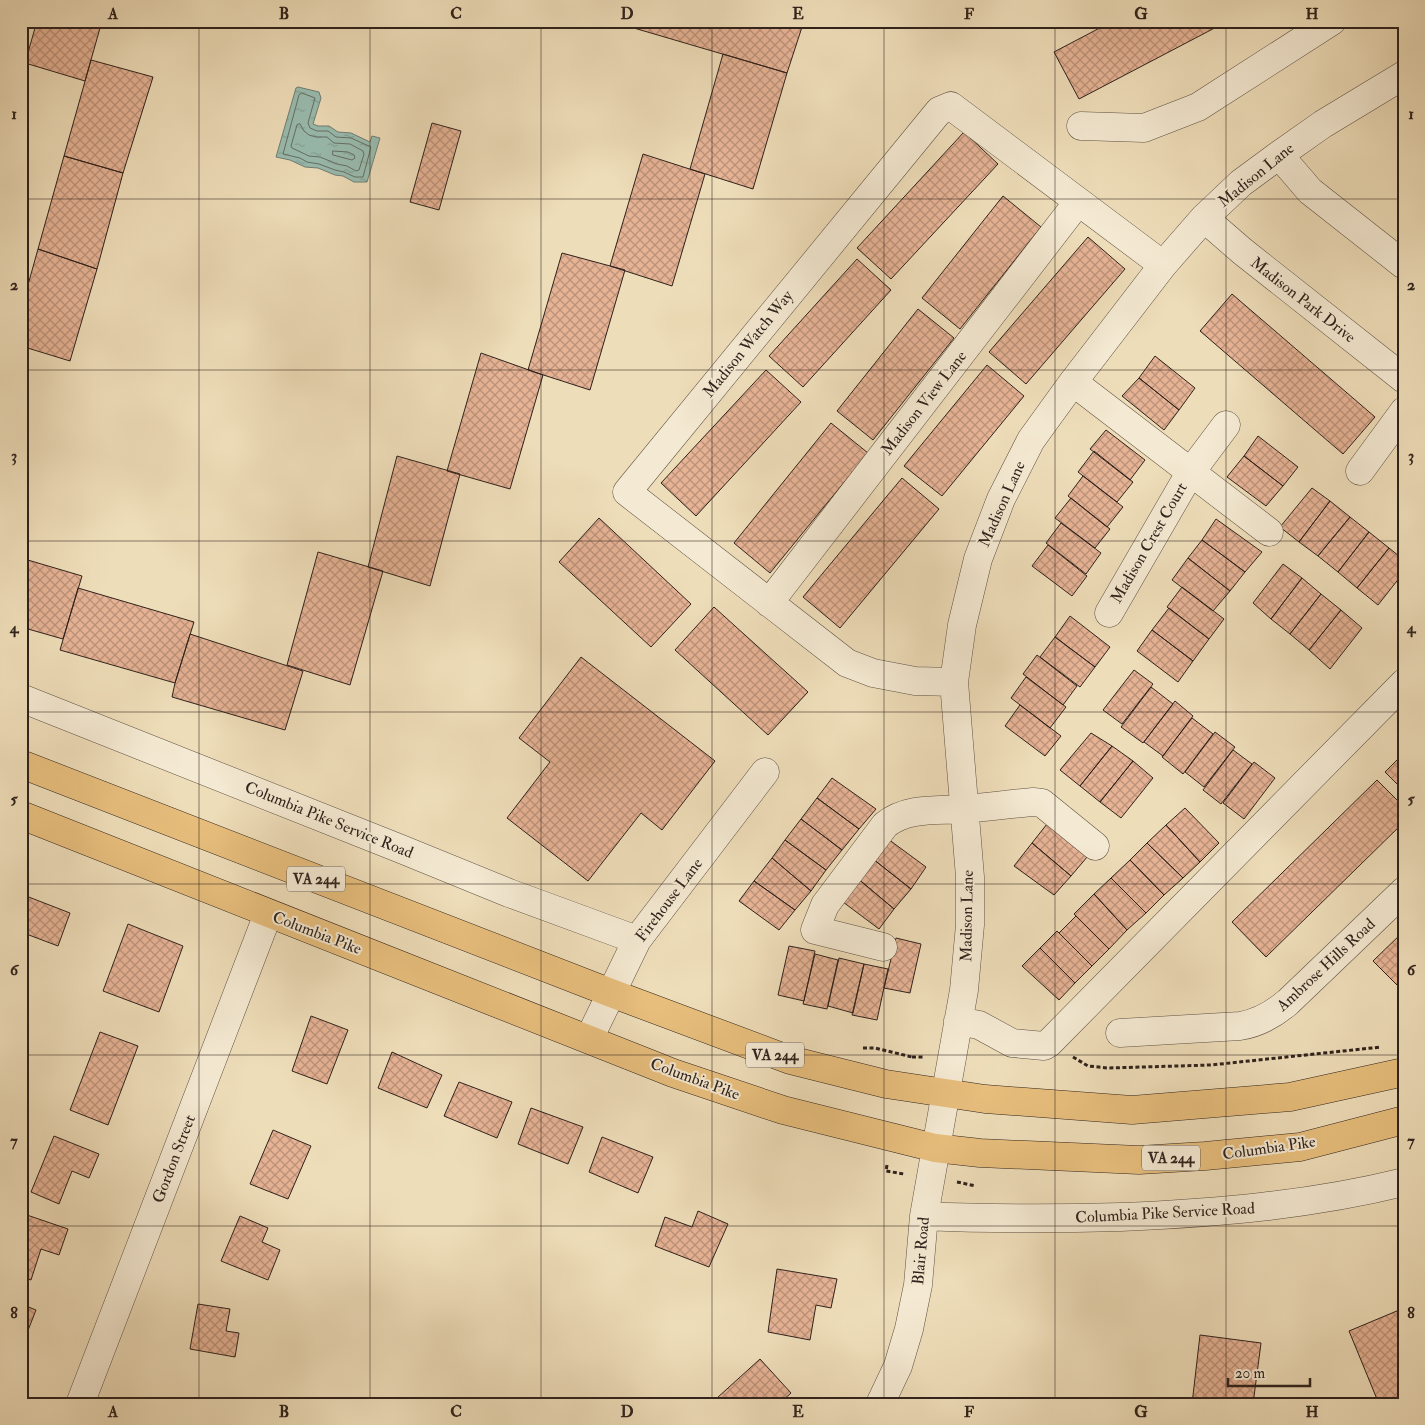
<svg xmlns="http://www.w3.org/2000/svg" width="1425" height="1425" viewBox="0 0 1425 1425" font-family="'IM FELL Double Pica',serif">
<defs>
<pattern id="water-ripples" width="26" height="14" patternUnits="userSpaceOnUse" patternTransform="scale(1.25)"><rect width="26" height="14" fill="#99bcaf"/><path d="M2 4q2-2 4 0t4 0M15 11q2-2 4 0t4 0" fill="none" stroke="#84a196"/></pattern>
<pattern id="building-cross-hatch" width="8" height="8" patternUnits="userSpaceOnUse" patternTransform="scale(1.25)"><rect width="8" height="8" fill="#e6b395"/><path d="M0 0l8 8M0 8l8-8" fill="none" stroke="#bb9179"/></pattern>
</defs>
<rect width="100%" height="100%" fill="#eeddb9"/>
<filter id="stains"><feTurbulence type="fractalNoise" baseFrequency=".004" numOctaves="4"/><feColorMatrix values="0 0 0 0 .2 0 0 0 0 .09 0 0 0 0 .02 0 0 0 .5 -.17"/></filter>
<radialGradient id="worn" r=".72"><stop offset=".6" stop-color="#630" stop-opacity="0"/><stop offset="1" stop-color="#630" stop-opacity=".3"/></radialGradient>
<path fill="url(#water-ripples)" stroke="#6f7e74" d="M 298,87 L 319,92 L 321,98 L 313,124 L 318,126 L 329,126 L 338,132 L 351,133 L 370,142 L 372,136 L 380,138 L 367,182 L 354,182 L 343,176 L 335,175 L 318,168 L 305,167 L 290,160 L 276,157 L 296,88 Z"/>
<g fill="none" stroke-linecap="round" stroke-linejoin="round">
<path stroke="#646f66" stroke-width="1" d="M 302,93 L 315,98 L 308,123 L 310,128 L 317,131 L 328,131 L 336,137 L 351,138 L 371,147 L 363,177 L 355,177 L 344,172 L 335,170 L 319,164 L 307,162 L 300,158 L 283,154 L 299,95 Z
M 300,124 L 304,131 L 309,135 L 316,137 L 327,137 L 334,143 L 350,144 L 363,151 L 364,154 L 359,170 L 356,171 L 347,166 L 337,164 L 320,157 L 309,156 L 292,148 L 291,146 L 297,125 Z
M 333,151 L 348,152 L 354,155 L 355,158 L 352,160 L 333,155 Z"/>
</g>
<path fill="url(#building-cross-hatch)" stroke="#2f221c" d="M 37,21 L 102,21 L 85,81 L 25,63 Z
M 610,21 L 804,21 L 787,73 Z
M 1113,21 L 1228,21 L 1079,99 L 1054,52 Z
M 723,54 L 787,73 L 753,189 L 690,169 Z
M 91,60 L 153,77 L 123,173 L 64,156 Z
M 432,123 L 461,131 L 439,210 L 410,202 Z
M 964,132 L 998,164 L 891,279 L 857,248 Z
M 643,154 L 705,174 L 672,286 L 610,266 Z
M 64,156 L 123,173 L 97,269 L 38,249 Z
M 1003,196 L 1041,227 L 960,329 L 922,298 Z
M 1404,196 L 1404,209 L 1397,204 Z
M 1088,237 L 1125,269 L 1026,384 L 989,352 Z
M 38,249 L 97,269 L 70,361 L 21,346 L 21,310 Z
M 562,253 L 625,270 L 590,390 L 528,370 Z
M 857,259 L 891,290 L 803,387 L 769,356 Z
M 1232,294 L 1375,417 L 1343,454 L 1200,331 Z
M 918,309 L 954,338 L 873,440 L 837,411 Z
M 481,353 L 543,375 L 510,489 L 447,471 Z
M 1155,356 L 1195,388 L 1179,410 L 1139,378 Z
M 987,365 L 1024,396 L 942,496 L 904,466 Z
M 766,370 L 801,402 L 696,516 L 661,483 Z
M 1139,378 L 1179,410 L 1164,430 L 1122,396 Z
M 831,423 L 868,453 L 770,573 L 734,543 Z
M 1106,430 L 1145,460 L 1130,480 L 1090,449 Z
M 1258,436 L 1298,467 L 1283,486 L 1244,456 Z
M 1094,451 L 1133,482 L 1117,502 L 1078,472 Z
M 397,456 L 460,474 L 430,586 L 368,567 Z
M 1244,456 L 1283,486 L 1266,506 L 1227,477 Z
M 1083,476 L 1123,507 L 1107,527 L 1068,496 Z
M 902,478 L 939,509 L 840,628 L 803,597 Z
M 1312,488 L 1330,501 L 1299,542 L 1280,527 Z
M 1071,498 L 1110,529 L 1095,548 L 1055,518 Z
M 1330,501 L 1350,517 L 1318,556 L 1299,542 Z
M 1350,517 L 1369,532 L 1338,572 L 1318,556 Z
M 599,518 L 691,604 L 651,647 L 559,562 Z
M 1216,519 L 1262,552 L 1245,572 L 1202,540 Z
M 1061,523 L 1101,553 L 1086,574 L 1046,543 Z
M 1369,532 L 1389,548 L 1357,588 L 1338,572 Z
M 1202,540 L 1245,572 L 1230,591 L 1188,558 Z
M 1048,545 L 1087,576 L 1072,596 L 1032,566 Z
M 1389,548 L 1404,560 L 1404,572 L 1378,605 L 1357,588 Z
M 318,552 L 383,571 L 350,685 L 287,665 Z
M 21,558 L 82,576 L 63,639 L 21,627 Z
M 1188,558 L 1230,591 L 1213,611 L 1172,580 Z
M 1283,564 L 1302,578 L 1271,619 L 1253,603 Z
M 1302,578 L 1321,594 L 1290,634 L 1271,619 Z
M 1182,587 L 1224,619 L 1209,639 L 1167,607 Z
M 78,588 L 194,622 L 175,683 L 60,650 Z
M 1321,594 L 1341,610 L 1309,650 L 1290,634 Z
M 714,607 L 808,692 L 768,735 L 675,650 Z
M 1169,608 L 1209,639 L 1193,661 L 1152,630 Z
M 1341,610 L 1362,628 L 1330,669 L 1309,650 Z
M 1070,616 L 1110,647 L 1095,667 L 1055,637 Z
M 1152,630 L 1193,661 L 1178,682 L 1137,651 Z
M 190,634 L 303,671 L 285,730 L 172,697 L 175,683 Z
M 1055,637 L 1095,667 L 1080,687 L 1040,657 Z
M 1037,655 L 1077,686 L 1063,705 L 1023,674 Z
M 581,657 L 715,761 L 662,830 L 641,813 L 588,881 L 507,818 L 550,762 L 519,738 Z
M 1134,670 L 1153,684 L 1122,724 L 1103,710 Z
M 1026,677 L 1066,707 L 1050,728 L 1011,698 Z
M 1151,687 L 1173,704 L 1143,743 L 1121,727 Z
M 1175,701 L 1193,716 L 1163,756 L 1144,742 Z
M 1020,705 L 1061,736 L 1045,756 L 1005,726 Z
M 1192,718 L 1213,734 L 1183,774 L 1162,757 Z
M 1215,732 L 1235,747 L 1204,787 L 1185,772 Z
M 1091,733 L 1112,746 L 1080,786 L 1060,770 Z
M 1112,746 L 1133,761 L 1100,802 L 1080,786 Z
M 1233,750 L 1252,764 L 1221,804 L 1203,790 Z
M 1404,753 L 1404,791 L 1385,772 Z
M 1133,761 L 1153,778 L 1121,818 L 1100,802 Z
M 1254,762 L 1275,778 L 1244,819 L 1223,803 Z
M 832,778 L 876,809 L 859,829 L 817,798 Z
M 1377,780 L 1404,807 L 1404,822 L 1266,957 L 1232,922 Z
M 817,798 L 859,829 L 842,850 L 801,819 Z
M 1185,808 L 1219,843 L 1200,862 L 1166,825 Z
M 801,819 L 842,850 L 826,870 L 785,840 Z
M 1047,824 L 1088,856 L 1071,876 L 1032,843 Z
M 1166,825 L 1200,862 L 1183,878 L 1147,843 Z
M 888,839 L 926,867 L 911,889 L 873,859 Z
M 785,840 L 826,870 L 811,891 L 772,858 Z
M 1032,843 L 1071,876 L 1054,895 L 1014,866 Z
M 1147,843 L 1183,878 L 1164,895 L 1130,860 Z
M 772,858 L 811,891 L 795,910 L 754,881 Z
M 873,859 L 911,889 L 894,909 L 856,877 Z
M 1130,860 L 1164,895 L 1146,913 L 1111,878 Z
M 856,877 L 894,909 L 879,929 L 839,899 Z
M 1111,878 L 1146,913 L 1127,930 L 1094,894 Z
M 754,881 L 795,910 L 779,930 L 739,901 Z
M 21,894 L 70,913 L 58,946 L 21,932 Z
M 1094,894 L 1127,930 L 1109,949 L 1074,914 Z
M 1076,916 L 1109,949 L 1092,966 L 1059,933 Z
M 128,924 L 183,946 L 159,1012 L 103,991 Z
M 1057,931 L 1092,966 L 1075,983 L 1040,948 Z
M 1404,931 L 1404,992 L 1373,961 Z
M 896,938 L 921,944 L 910,993 L 884,988 Z
M 789,946 L 815,951 L 804,1001 L 778,995 Z
M 1040,948 L 1075,983 L 1059,1000 L 1022,966 Z
M 815,954 L 838,960 L 827,1009 L 803,1004 Z
M 839,958 L 864,964 L 853,1013 L 828,1006 Z
M 864,964 L 888,969 L 877,1020 L 852,1015 Z
M 311,1016 L 348,1030 L 327,1084 L 292,1071 Z
M 100,1032 L 138,1046 L 108,1125 L 70,1110 Z
M 392,1052 L 442,1075 L 427,1108 L 378,1088 Z
M 459,1082 L 512,1102 L 497,1138 L 444,1116 Z
M 531,1108 L 583,1127 L 568,1164 L 518,1144 Z
M 273,1130 L 311,1146 L 288,1199 L 250,1184 Z
M 54,1136 L 99,1154 L 89,1178 L 72,1171 L 59,1204 L 31,1192 Z
M 602,1137 L 653,1157 L 638,1193 L 589,1172 Z
M 698,1211 L 728,1224 L 709,1267 L 655,1246 L 665,1217 L 692,1227 Z
M 21,1213 L 68,1229 L 59,1255 L 41,1249 L 31,1280 L 21,1277 Z
M 240,1216 L 268,1228 L 262,1242 L 280,1250 L 268,1280 L 221,1261 Z
M 777,1269 L 837,1279 L 831,1308 L 816,1305 L 810,1340 L 768,1332 Z
M 21,1304 L 36,1310 L 27,1333 L 21,1331 Z
M 198,1304 L 230,1309 L 226,1331 L 239,1333 L 235,1357 L 190,1349 Z
M 1404,1308 L 1404,1404 L 1379,1404 L 1349,1331 Z
M 1200,1335 L 1261,1343 L 1253,1404 L 1192,1404 Z
M 760,1359 L 791,1393 L 779,1404 L 766,1404 L 762,1399 L 756,1404 L 721,1404 L 717,1398 Z"/>
<g fill="none" stroke-linecap="round" stroke-linejoin="round">
<g stroke="#5f5143" stroke-width="29">
<path id="minor" d="M 1081,126 L 1144,128 L 1198,107 L 1332,21
M 1279,155 L 1310,191 L 1404,265
M 1204,218 L 1242,251 L 1404,379
M 1073,382 L 1269,532
M 1360,471 L 1404,411
M 769,603 L 1078,202
M 1109,613 L 1190,473 L 1226,425
M 954,682 L 915,681 L 873,673 L 847,663 L 627,492 L 939,111 L 951,106 L 1163,265
M 21,698 L 401,849 L 509,893 L 637,940
M 883,947 L 815,930 L 825,905 L 885,825 C 907,807 936,811 963,809 C 987,807 1010,804 1033,802 L 1042,803 L 1095,846
M 958,1021 L 979,1025 L 1012,1043 L 1044,1046 L 1049,1043 L 1404,683
M 1120,1033 L 1240,1026 C 1259,1023 1274,1014 1288,1002 L 1404,891
M 589,1039 L 637,940 L 765,772
M 924,1216 C 990,1219 1055,1219 1121,1217 C 1216,1213 1311,1205 1404,1182
M 80,1404 L 268,914
M 880,1404 L 898,1366 L 909,1329 L 918,1285 L 924,1216 L 964,990 L 970,925 L 970,877 L 954,682 L 962,625 L 978,559 L 1001,499 L 1031,440 L 1073,382 L 1163,265 L 1204,218 L 1241,183 L 1279,155 L 1323,124 L 1404,75"/>
</g>
<g stroke="#2f221c" stroke-width="29">
<path id="major" d="M 21,764 L 611,993 L 790,1060 L 886,1084 L 985,1099 L 1132,1110 L 1290,1097 L 1404,1072
M 21,815 L 673,1073 L 783,1110 L 935,1148 L 980,1153 L 1139,1160 L 1205,1156 L 1300,1147 L 1404,1120"/>
</g>
<path stroke="#2f221c" stroke-width="3" stroke-dasharray="4 2.5" stroke-linecap="butt" d="M 863,1048 L 875,1048 L 912,1057
M 912,1057 L 925,1057
M 1073,1057 L 1088,1066 L 1108,1068 L 1211,1065 L 1381,1047
M 887,1165 L 886,1171 L 904,1174
M 957,1182 L 976,1186"/>
<use href="#minor" stroke="#f4e9d2" stroke-width="28"/>
<use href="#major" stroke="#e7be7c" stroke-width="28"/>
</g>
<path fill="none" stroke="#2f221c" stroke-width="1" stroke-opacity="0.55" d="M 199,21 L 199,1404M 370,21 L 370,1404M 541,21 L 541,1404M 712,21 L 712,1404M 884,21 L 884,1404M 1055,21 L 1055,1404M 1226,21 L 1226,1404M 21,199 L 1404,199M 21,370 L 1404,370M 21,541 L 1404,541M 21,712 L 1404,712M 21,884 L 1404,884M 21,1055 L 1404,1055M 21,1226 L 1404,1226"/>
<g text-anchor="middle" dominant-baseline="central" stroke-width="4" stroke-linejoin="round" paint-order="stroke">
<g fill="#f4e9d2" stroke="#6a5e53" stroke-width="1">
<rect x="287" y="866.5" width="58" height="25" rx="4"/>
<rect x="746" y="1042.5" width="58" height="25" rx="4"/>
<rect x="1142" y="1145.5" width="58" height="25" rx="4"/>
</g>
<g font-size="15" font-weight="bold" fill="#2f221c">
<text x="316" y="879">VA 244</text>
<text x="775" y="1055">VA 244</text>
<text x="1171" y="1158">VA 244</text>
</g>
<g font-size="16" fill="#2f221c" stroke="#f4e9d2">
<text transform="translate(1256 175) rotate(-39)">Madison Lane</text>
<text transform="translate(1303 300) rotate(38)">Madison Park Drive</text>
<text transform="translate(748 344) rotate(-51)">Madison Watch Way</text>
<text transform="translate(924 403) rotate(-52)">Madison View Lane</text>
<text transform="translate(1002 504) rotate(-66)">Madison Lane</text>
<text transform="translate(1149 543) rotate(-60)">Madison Crest Court</text>
<text transform="translate(329 820) rotate(22)">Columbia Pike Service Road</text>
<text transform="translate(669 900) rotate(-53)">Firehouse Lane</text>
<text transform="translate(967 916) rotate(-89)">Madison Lane</text>
<text transform="translate(317 933) rotate(21)">Columbia Pike</text>
<text transform="translate(1326 965) rotate(-43)">Ambrose Hills Road</text>
<text transform="translate(695 1079) rotate(20)">Columbia Pike</text>
<text transform="translate(1269 1148) rotate(-8)">Columbia Pike</text>
<text transform="translate(174 1159) rotate(-69)">Gordon Street</text>
<text transform="translate(1165 1213) rotate(-3)">Columbia Pike Service Road</text>
<text transform="translate(921 1251) rotate(-85)">Blair Road</text>
</g>
</g>
<rect width="1425" height="1425" fill="none" stroke="#eeddb9" stroke-width="55"/>
<path d="M1228 1378v8h82v-8" fill="none" stroke="#2f221c" stroke-width="2.5"/>
<text x="1235" y="1378" font-size="15" fill="#2f221c" stroke="#f4e9d2" stroke-width="4" paint-order="stroke">20 m</text>
<rect x="28" y="28" width="1370" height="1370" fill="none" stroke="#2f221c" stroke-width="2"/>
<g font-size="16" text-anchor="middle" font-weight="bold" fill="#2f221c">
<text x="113" y="19">A</text>
<text x="284" y="19">B</text>
<text x="456" y="19">C</text>
<text x="627" y="19">D</text>
<text x="798" y="19">E</text>
<text x="969" y="19">F</text>
<text x="1141" y="19">G</text>
<text x="1312" y="19">H</text>
<text x="14" y="119">1</text>
<text x="1411" y="119">1</text>
<text x="14" y="290">2</text>
<text x="1411" y="290">2</text>
<text x="14" y="461">3</text>
<text x="1411" y="461">3</text>
<text x="14" y="633">4</text>
<text x="1411" y="633">4</text>
<text x="14" y="804">5</text>
<text x="1411" y="804">5</text>
<text x="14" y="975">6</text>
<text x="1411" y="975">6</text>
<text x="14" y="1146">7</text>
<text x="1411" y="1146">7</text>
<text x="14" y="1318">8</text>
<text x="1411" y="1318">8</text>
<text x="113" y="1417">A</text>
<text x="284" y="1417">B</text>
<text x="456" y="1417">C</text>
<text x="627" y="1417">D</text>
<text x="798" y="1417">E</text>
<text x="969" y="1417">F</text>
<text x="1141" y="1417">G</text>
<text x="1312" y="1417">H</text>
</g>
<rect width="100%" height="100%" filter="url(#stains)"/>
<rect width="100%" height="100%" fill="url(#worn)"/>
</svg>
